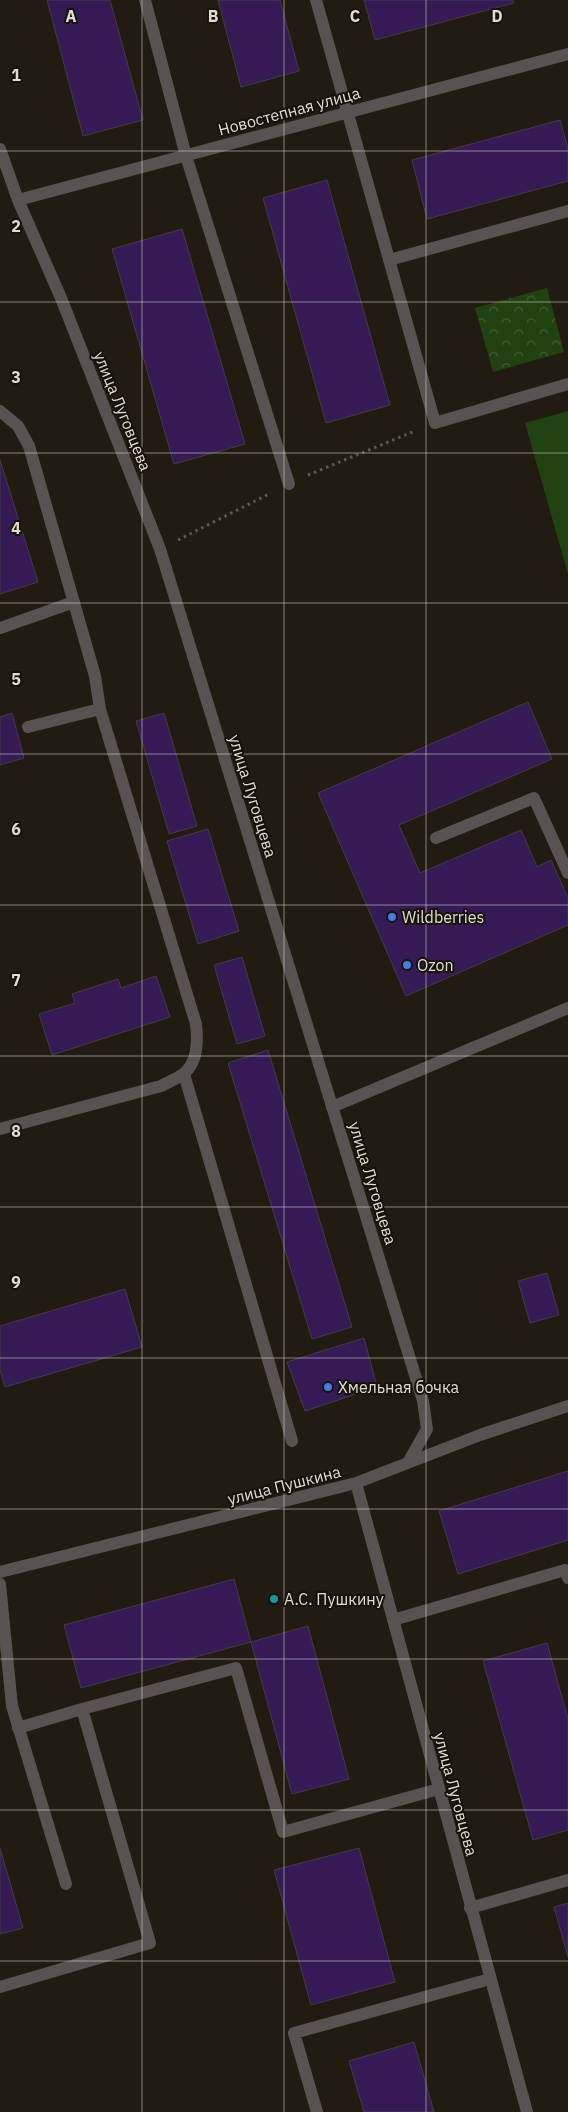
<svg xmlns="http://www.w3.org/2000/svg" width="568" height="2112" viewBox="0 0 568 2112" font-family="'IBM Plex Sans',sans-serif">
<defs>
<pattern id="park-crowns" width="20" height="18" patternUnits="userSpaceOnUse" patternTransform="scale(1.25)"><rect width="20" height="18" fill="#204211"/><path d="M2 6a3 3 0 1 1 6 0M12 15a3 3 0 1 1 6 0" fill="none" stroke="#405d33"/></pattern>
</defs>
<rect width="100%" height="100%" fill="#211b11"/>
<path fill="url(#park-crowns)" d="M 547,288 L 564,352 L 493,372 L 475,308 Z"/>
<path fill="#204211" d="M 568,411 L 568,574 L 525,423 Z"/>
<path fill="#351a55" stroke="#403c47" d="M 47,0 L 110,0 L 143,120 L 83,136 Z
M 218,0 L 280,0 L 299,71 L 241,87 Z
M 364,0 L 513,0 L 514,3 L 375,40 Z
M 560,120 L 568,149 L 568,181 L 427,219 L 412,160 Z
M 327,180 L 390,405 L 326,423 L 263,198 Z
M 182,229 L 245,444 L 174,464 L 112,249 Z
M 0,460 L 38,582 L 0,594 Z
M 528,702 L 552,759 L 399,825 L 420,873 L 521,830 L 537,867 L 551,860 L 568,898 L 568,925 L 406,996 L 318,793 Z
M 12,713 L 24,758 L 0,765 L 0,717 Z
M 164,713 L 197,826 L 169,834 L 136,721 Z
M 208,829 L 239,931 L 198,944 L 167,841 Z
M 242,957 L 265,1036 L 237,1044 L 214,965 Z
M 156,976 L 170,1017 L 52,1055 L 39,1014 L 75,1003 L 72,994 L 118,979 L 121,988 Z
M 268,1050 L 352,1327 L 312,1339 L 228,1063 Z
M 547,1273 L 559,1315 L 530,1323 L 518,1281 Z
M 125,1289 L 142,1347 L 5,1387 L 0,1370 L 0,1326 Z
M 364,1338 L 377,1387 L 305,1411 L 287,1362 Z
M 568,1471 L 568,1540 L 458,1574 L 439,1511 Z
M 234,1579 L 251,1642 L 81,1688 L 64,1625 Z
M 308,1626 L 349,1779 L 292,1794 L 251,1642 Z
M 547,1643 L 568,1719 L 568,1830 L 533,1840 L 483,1661 Z
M 0,1848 L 23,1928 L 0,1934 Z
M 359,1848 L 395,1982 L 311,2005 L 274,1870 Z
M 568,1903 L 568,1957 L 554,1907 Z
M 414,2042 L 434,2112 L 364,2112 L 349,2061 Z"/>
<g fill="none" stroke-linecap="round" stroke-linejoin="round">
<path stroke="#5f5a51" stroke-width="3" stroke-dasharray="2.5 4" stroke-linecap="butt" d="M 308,475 L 415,431
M 178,540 L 271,493"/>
<path stroke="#595252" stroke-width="12" d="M 145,0 L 186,156 L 289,484
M 316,0 L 435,423 L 568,384
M 389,260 L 568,211
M 0,411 L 18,426 L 29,446 L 95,676 L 100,709 L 196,1024 C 198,1041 198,1064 182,1075 C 176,1079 168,1082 161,1086 L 0,1129
M 0,628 L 74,602
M 28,727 L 100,709
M 436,838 L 534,798 L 568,873
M 184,1074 L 292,1441
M 332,1107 L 568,1008
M 0,1584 L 12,1706 L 66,1884
M 393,1620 L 565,1570 L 568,1578
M 18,1728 L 82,1709
M 470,1908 L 568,1880
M 0,1987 L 150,1943 L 82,1709 L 236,1668 L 283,1832 L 439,1789
M 317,2112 L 294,2033 L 490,1979"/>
<path stroke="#595252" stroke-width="12" d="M 0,149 L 18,200 L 61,298 L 160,549 L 423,1401 L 427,1429 L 409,1461
M 18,200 L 568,54
M 356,1483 L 527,2112
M 0,1572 L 356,1483 L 480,1435 L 568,1406"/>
</g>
<path fill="none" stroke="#e0dcd5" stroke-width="1" stroke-opacity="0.55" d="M 142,0 L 142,2112M 284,0 L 284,2112M 426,0 L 426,2112M 0,151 L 568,151M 0,302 L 568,302M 0,453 L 568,453M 0,603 L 568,603M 0,754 L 568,754M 0,905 L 568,905M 0,1056 L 568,1056M 0,1207 L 568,1207M 0,1358 L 568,1358M 0,1509 L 568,1509M 0,1659 L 568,1659M 0,1810 L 568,1810M 0,1961 L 568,1961"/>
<g fill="#3f7fe0" stroke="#171208" stroke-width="2">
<circle cx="392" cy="917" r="5"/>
<circle cx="407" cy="965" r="5"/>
<circle cx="328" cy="1387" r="5"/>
</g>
<circle fill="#0f9aa8" stroke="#171208" stroke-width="2" cx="274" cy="1599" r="5"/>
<g text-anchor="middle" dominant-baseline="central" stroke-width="4" stroke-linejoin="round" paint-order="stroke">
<g font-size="16" fill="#e0dcd5" stroke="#171208">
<text transform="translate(289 111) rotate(-15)">Новостепная улица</text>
<text transform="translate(123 411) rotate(68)">улица Луговцева</text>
<text transform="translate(253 796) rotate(73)">улица Луговцева</text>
<text transform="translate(373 1183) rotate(73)">улица Луговцева</text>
<text transform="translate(284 1485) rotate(-14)">улица Пушкина</text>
<text transform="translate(456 1794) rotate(75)">улица Луговцева</text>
</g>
<g font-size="16" fill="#e0dcd5" stroke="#171208" text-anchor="start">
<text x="402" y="917">Wildberries</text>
<text x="417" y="965">Ozon</text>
<text x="338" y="1387">Хмельная бочка</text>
<text x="284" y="1599">А.С. Пушкину</text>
</g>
</g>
<g font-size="16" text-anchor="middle" font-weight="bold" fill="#e0dcd5" stroke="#171208" stroke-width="4" stroke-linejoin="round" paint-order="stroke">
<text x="71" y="22">A</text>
<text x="213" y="22">B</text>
<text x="355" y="22">C</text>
<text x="497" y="22">D</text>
<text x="16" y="81">1</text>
<text x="16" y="232">2</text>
<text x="16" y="383">3</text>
<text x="16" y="534">4</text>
<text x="16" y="685">5</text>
<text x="16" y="835">6</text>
<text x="16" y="986">7</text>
<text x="16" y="1137">8</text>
<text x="16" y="1288">9</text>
</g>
</svg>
